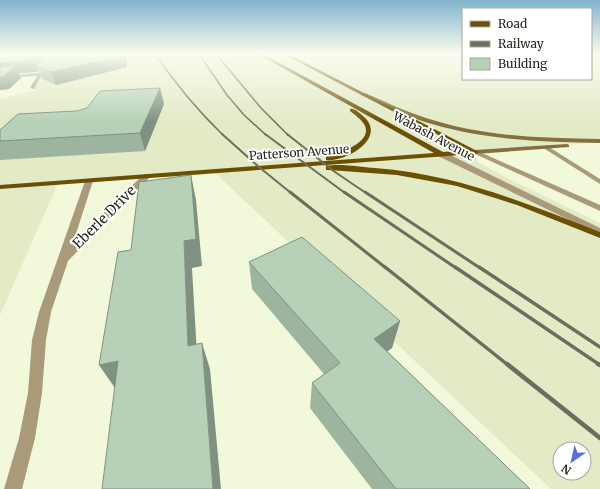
<svg xmlns="http://www.w3.org/2000/svg" width="600" height="489" viewBox="0 0 600 489" font-family="Merriweather,serif">
<rect width="100%" height="100%" fill="#f2f8da"/>
<path fill="#e2eac6" fill-rule="evenodd" d="M 51,54 L 463,54 L 463,79 L 591,79 L 591,54 L 600,54 L 600,142 L 462,153 L 507,178 L 600,223 L 600,489 L 551,489 L 213,171 L 59,181 L 0,315 L 0,99 L 33,91 ZM 560,449 L 584,449 L 584,473 L 560,473 Z"/>
<g fill="none" stroke-linecap="round" stroke-linejoin="round">
<path fill="#a99a7a" fill-rule="evenodd" d="M 49,54 L 53,54 L 34,89 L 30,88 L 37,76 L 0,78 L 0,76 L 38,73 Z
M 547,146 L 600,179 L 600,184 L 545,149 L 544,148 Z
M 475,150 L 600,205 L 600,211 L 473,153 L 471,152 Z
M 438,152 L 444,152 L 600,228 L 600,235 L 438,156 Z
M 144,174 L 150,174 L 151,176 L 68,261 L 51,312 L 46,340 L 42,393 L 35,438 L 22,489 L 4,489 L 19,438 L 28,393 L 32,340 L 39,312 L 85,181 L 89,179 L 93,181 L 73,243 Z"/>
<path fill="#856f3e" fill-rule="evenodd" d="M 361,93 L 365,93 C 388,103 411,114 436,121 C 489,137 545,138 600,139 L 600,143 C 543,142 486,140 432,124 C 407,117 384,105 361,95 Z
M 567,144 L 569,145 L 569,147 L 475,154 L 471,152 L 475,150 Z"/>
<path fill="#6b5004" fill-rule="evenodd" d="M 258,54 L 263,54 L 443,152 L 467,150 L 283,54 L 288,54 L 479,152 L 475,154 L 0,189 L 0,185 L 434,153 Z
M 350,109 C 355,108 359,113 363,116 C 389,138 344,163 326,160 L 326,156 C 338,154 375,142 364,124 C 361,119 355,115 350,111 Z
M 326,166 C 341,163 360,167 375,168 C 459,175 523,202 600,232 L 600,238 L 517,205 L 457,186 L 397,175 L 329,170 L 326,170 Z"/>
<path stroke="#6b6e5d" stroke-width="1.5" d="M 155,54 C 175,83 197,110 223,135
M 199,54 L 227,95 L 244,115 L 266,135
M 216,54 L 261,108 L 288,135"/>
<path stroke="#6b6e5d" stroke-width="2" d="M 222,134 L 259,167 L 291,193
M 265,134 L 345,193
M 287,134 L 335,172 L 366,193"/>
<path stroke="#6b6e5d" stroke-width="3" d="M 290,192 L 386,268
M 344,192 L 456,268
M 365,192 L 480,268"/>
<path stroke="#6b6e5d" stroke-width="3.5" d="M 385,267 L 508,365
M 455,267 L 600,365
M 479,267 L 600,347"/>
<path stroke="#6b6e5d" stroke-width="4.5" d="M 507,364 L 600,438
M 598,364 L 600,365"/>
</g>
<path fill="#9db49e" d="M 0,54 L 126,54 L 127,67 L 56,85 L 41,78 L 38,70 L 37,72 L 19,73 L 21,78 L 9,89 L 0,90 Z
M 160,88 L 164,104 L 145,151 L 0,160 L 0,130 L 77,111 L 87,108 Z
M 249,262 L 400,321 L 392,348 L 387,351 L 530,489 L 372,489 L 310,408 L 312,383 L 324,374 L 252,289 Z"/>
<path fill="#7f9281" d="M 36,54 L 48,54 L 36,67 L 38,70 L 37,72 L 19,73 L 21,78 L 9,89 L 0,90 L 0,63 Z
M 124,54 L 126,54 L 127,67 L 56,85 L 51,72 Z
M 160,88 L 164,104 L 145,151 L 140,133 Z
M 191,175 L 196,200 L 202,266 L 192,268 L 198,372 L 188,346 L 184,241 Z
M 400,321 L 392,348 L 368,365 L 374,339 Z
M 202,343 L 210,369 L 221,489 L 213,489 Z
M 118,361 L 117,391 L 99,365 Z"/>
<path fill="#b6d1b8" stroke="#7f9281" d="M 0,54 L 36,54 L 32,60 L 0,63 Z
M 44,54 L 124,54 L 124,56 L 51,72 L 36,67 Z
M 15,66 L 3,77 L 0,77 L 0,67 Z
M 160,88 L 140,133 L 0,141 L 0,130 L 18,114 L 77,111 L 87,108 L 100,91 Z
M 191,175 L 196,239 L 184,241 L 188,346 L 202,343 L 213,489 L 102,489 L 118,361 L 99,365 L 118,252 L 131,250 L 139,182 Z
M 302,237 L 400,321 L 374,339 L 530,489 L 396,489 L 312,383 L 340,363 L 249,262 Z"/>
<linearGradient id="sky" x2="0" y2="1"><stop stop-color="#82b3ce"/><stop offset="0.44" stop-color="#f9fcee"/><stop offset="1" stop-color="#f9fcee" stop-opacity="0"/></linearGradient>
<rect width="600" height="122" fill="url(#sky)"/>
<g text-anchor="middle" dominant-baseline="central" stroke-width="4" stroke-linejoin="round" paint-order="stroke">
<g font-size="12" fill="#27291e" stroke="#fff">
<text transform="translate(434 136) rotate(28)">Wabash Avenue</text>
<text transform="translate(299 152) rotate(-4)">Patterson Avenue</text>
</g>
<g font-size="14" fill="#27291e" stroke="#fff">
<text transform="translate(104 217) rotate(-45)">Eberle Drive</text>
</g>
</g>
<rect x="462" y="8" width="130" height="72" fill="#ffffff" stroke="#a9a9a5"/>
<rect x="470" y="21" width="20" height="6" fill="#6b5004" stroke="#a9a9a5"/>
<text x="498" y="28" font-size="12" fill="#27291e">Road</text>
<rect x="470" y="41" width="20" height="6" fill="#6b6e5d" stroke="#a9a9a5"/>
<text x="498" y="48" font-size="12" fill="#27291e">Railway</text>
<rect x="470" y="58" width="20" height="12" fill="#b6d1b8" stroke="#a9a9a5"/>
<text x="498" y="68" font-size="12" fill="#27291e">Building</text>
<g transform="translate(572 461) rotate(214)"><circle r="19" fill="#ffffff" stroke="#a9a9a5"/>
<path d="M0-3L7 15L0 10L-7 15Z" fill="#586ee4"/>
<text y="-6" font-size="11" font-weight="bold" text-anchor="middle" fill="#27291e">N</text>
</g>
</svg>
